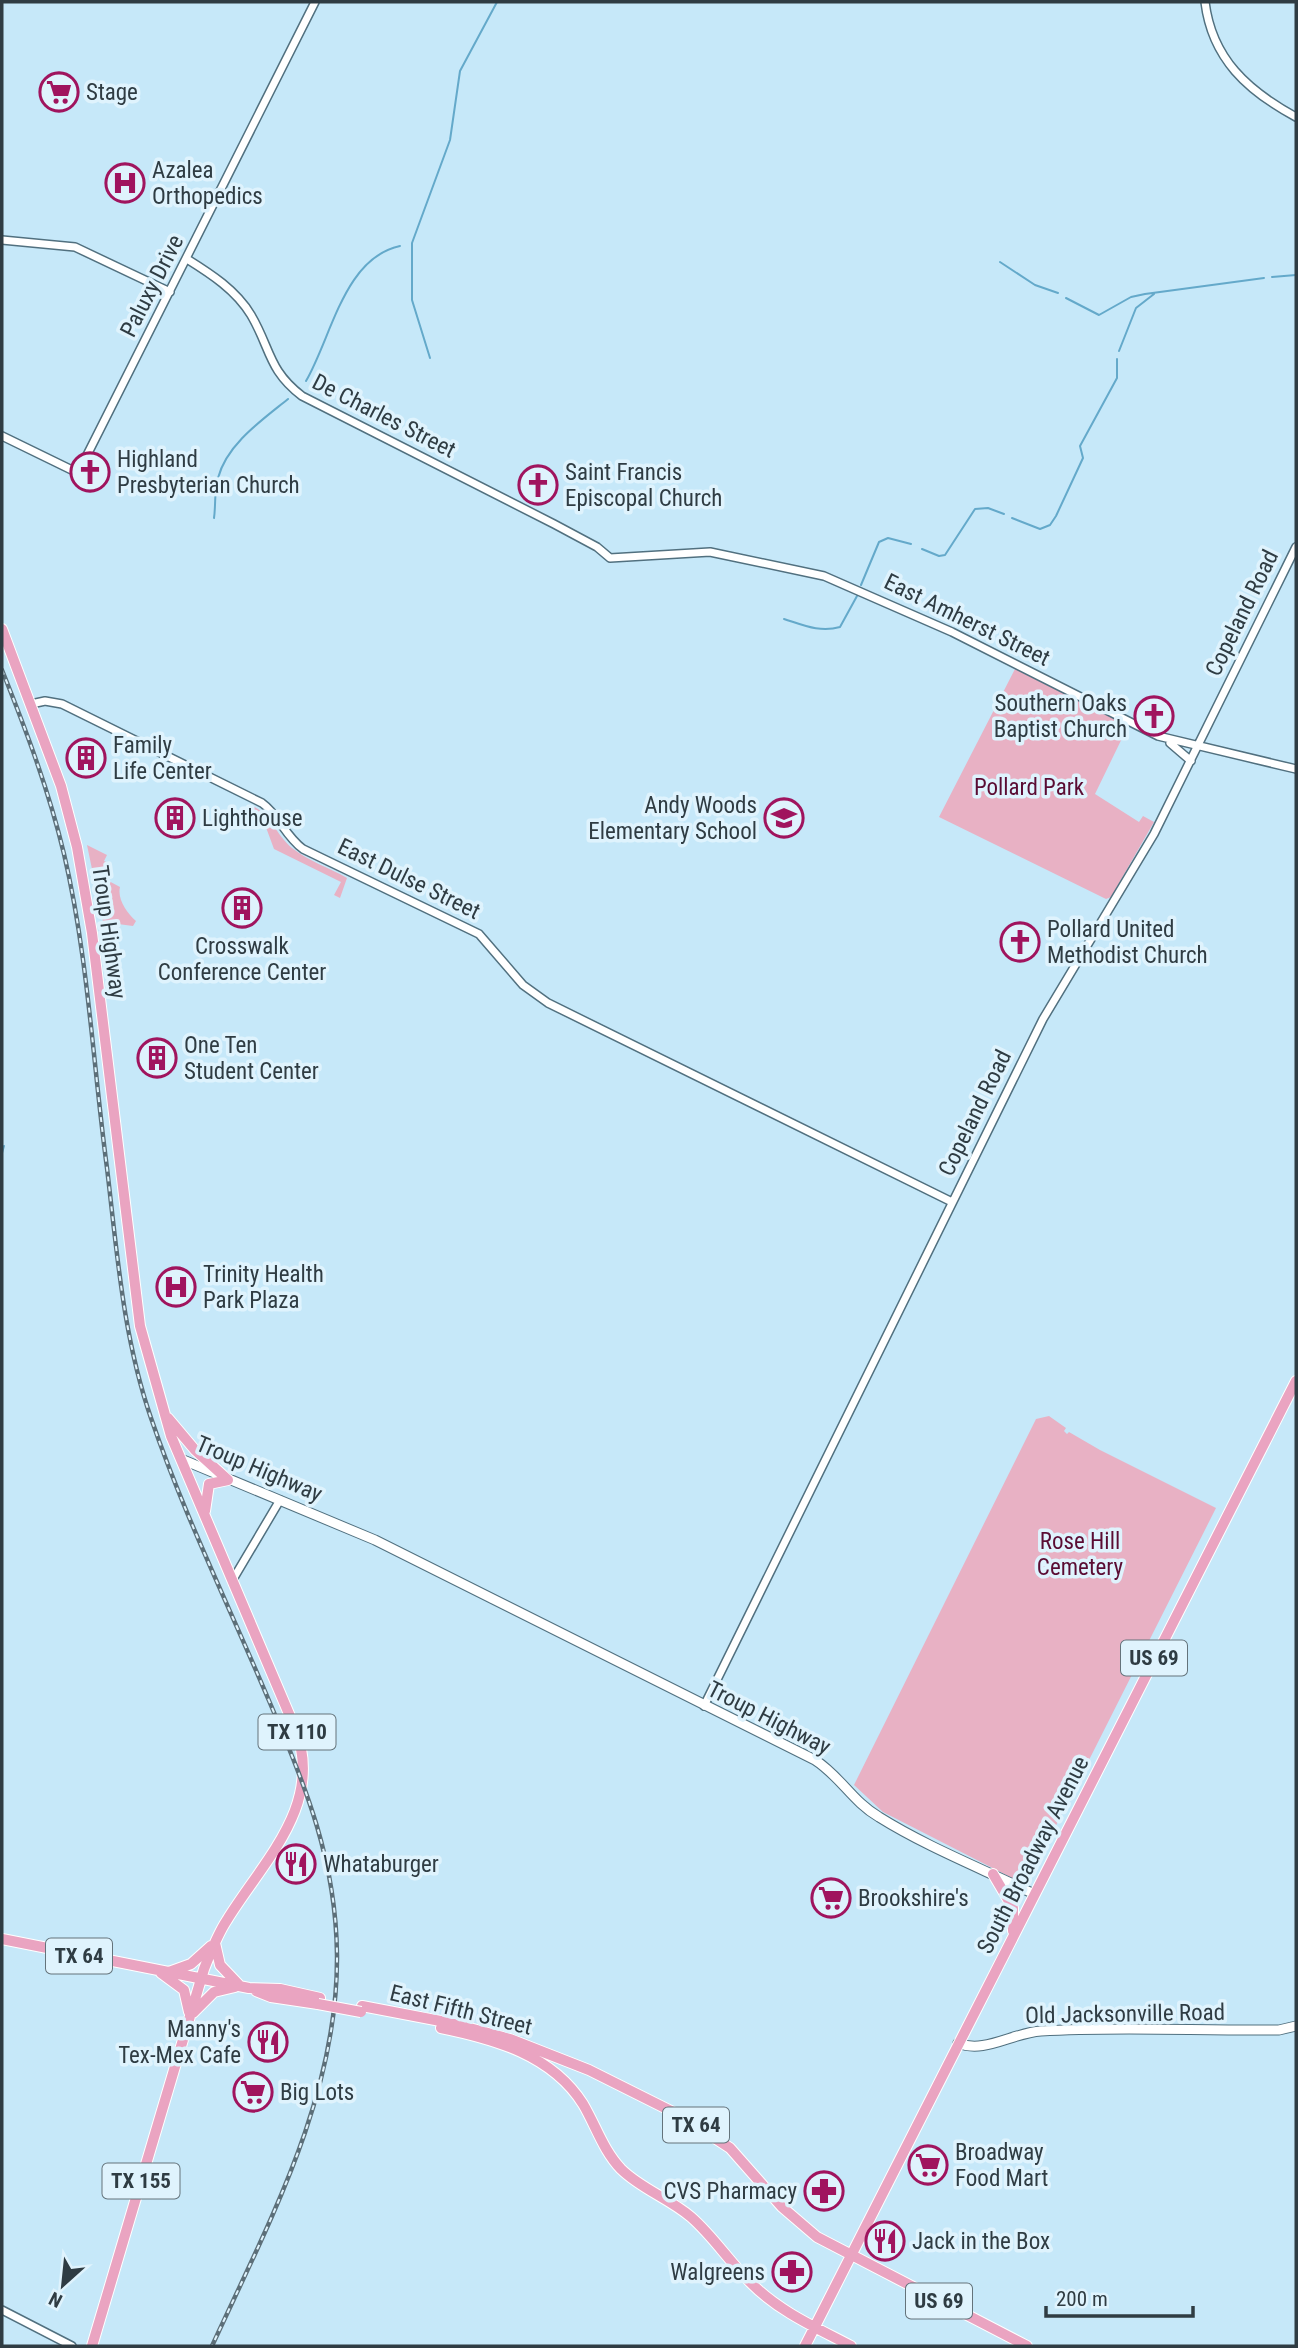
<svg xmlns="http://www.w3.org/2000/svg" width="1298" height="2348" viewBox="0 0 1298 2348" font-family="'Roboto Condensed',sans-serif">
<rect width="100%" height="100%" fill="#c6e8f9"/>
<path fill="#e8b1c4" d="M 1015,669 L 1128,726 L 1095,794 L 1139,822 L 1143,816 L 1154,822 L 1111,897 L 1106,899 L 939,817 Z
M 250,805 C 271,813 275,834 292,848 C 308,861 330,868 347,878 L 340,898 L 334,895 L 341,882 L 274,849 L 264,822 Z
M 87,845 L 107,855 L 104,861 L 112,865 L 105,879 L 120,887 C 117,899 127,913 136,921 L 133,926 L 103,922 Z
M 1049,1416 L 1066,1428 L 1064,1431 L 1067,1434 L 1069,1432 L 1100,1450 L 1216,1508 L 1026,1885 L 883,1812 L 854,1785 L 1036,1419 Z"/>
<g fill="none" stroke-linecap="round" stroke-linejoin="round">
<path stroke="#64a9ca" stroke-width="2" d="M 1000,262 L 1035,285 L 1058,293
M 1272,277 L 1296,275
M 1066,298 L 1099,315 L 1131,297 L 1145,294 L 1264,278
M 1119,351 L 1136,308 L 1154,294
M 430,358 L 412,300 L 412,243 L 450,140 L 460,71 L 497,2
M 306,381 C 332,336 344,258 400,246
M 214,518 C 216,504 214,491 218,478 C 227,444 262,420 288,399
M 1012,518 L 1040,529 L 1050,525 L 1056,516 L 1083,458 L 1080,446 L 1117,378 L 1117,359
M 922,549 L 939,556 L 945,555 L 975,509 L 988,508 L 1004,514
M 861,585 L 879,542 L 888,538 L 911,544
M 784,619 C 803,625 820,633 840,627 L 857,596
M 2,1153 L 4,1146"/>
<g stroke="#51707f" stroke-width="10">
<path id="tertiary" d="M 1205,2 C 1212,59 1248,91 1296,117
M 2,240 L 75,247 L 170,292
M 187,259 C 211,274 236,290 251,315 C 271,349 268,370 302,396 L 554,524 L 597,547 L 610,558 L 710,552 L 824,576 L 952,632 L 1158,736 L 1296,769
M 2,436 L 78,473 L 315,2
M 31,704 L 45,701 L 62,704 L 262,803 C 279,815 285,836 303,849 L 479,934 L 523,985 L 548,1003 L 952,1202
M 1170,743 L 1191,761
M 232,1581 L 280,1500
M 704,1706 L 1043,1019 L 1154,834 L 1296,547
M 2,2310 L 72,2346"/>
</g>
<g stroke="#51707f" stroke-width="11">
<path id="secondary" d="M 181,1459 L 375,1540 L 815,1760 C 840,1776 853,1802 879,1817 C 927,1847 983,1869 1034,1894
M 958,2043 C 984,2054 1012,2033 1041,2031 C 1120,2026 1200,2031 1279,2030 L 1296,2026"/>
</g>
<g stroke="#fff" stroke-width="12">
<path id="primary" d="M 2,629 L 61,786 L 77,847 L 92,933 L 140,1326 L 171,1436 L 295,1728 C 325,1804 264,1860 227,1920 C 217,1935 211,1952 204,1969 L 92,2346
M 168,1418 L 195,1450 L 228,1480
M 205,1511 L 209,1484 L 228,1480
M 993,1874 L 1013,1908 L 1013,1931
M 2,1939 L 249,1988 L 280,1989 L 320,1998
M 215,1943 L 220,1965 L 240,1986
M 169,1972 L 191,1964 L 211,1946
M 161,1973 L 184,1990 L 189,2012
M 256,1991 L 271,1997 L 318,2004
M 362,2006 L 451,2023 L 510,2039 L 589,2070 L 681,2116 L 730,2148 L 782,2207 L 817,2237 L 1027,2346
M 193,2013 L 214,1992 L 235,1987
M 441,2028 C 495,2039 552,2055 583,2104 C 596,2126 603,2150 621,2169 C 641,2189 669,2198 691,2217 C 714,2237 730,2263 752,2284 C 780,2312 817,2328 851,2346
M 805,2346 L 1296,1381"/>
</g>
<use href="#tertiary" stroke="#fff" stroke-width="7"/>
<use href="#secondary" stroke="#fff" stroke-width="9"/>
<use href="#primary" stroke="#eaa4c1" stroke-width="10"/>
<g stroke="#5c6f79" stroke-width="4.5">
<path id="rail" d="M 2,670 C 26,730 49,791 64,854 C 88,956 93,1064 107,1168 C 117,1252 123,1337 151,1418 C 184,1515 230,1608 270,1703 C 306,1788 336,1860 337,1955 C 338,2096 269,2222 212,2346"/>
</g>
<use href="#rail" stroke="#dff3fd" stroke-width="2" stroke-dasharray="5" stroke-linecap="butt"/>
<g stroke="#fff" stroke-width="12" stroke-linecap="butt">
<path id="primary-bridge" d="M 318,2004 L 361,2012"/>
</g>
<use href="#primary-bridge" stroke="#eaa4c1" stroke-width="10"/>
</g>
<defs>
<g id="supermarket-ring" transform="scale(2.0125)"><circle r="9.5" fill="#dff3fd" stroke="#a0145e" stroke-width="1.5"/><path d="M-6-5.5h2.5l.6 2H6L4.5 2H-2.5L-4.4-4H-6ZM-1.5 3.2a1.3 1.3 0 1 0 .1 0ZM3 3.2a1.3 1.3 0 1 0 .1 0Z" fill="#a0145e"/></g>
<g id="hospital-ring" transform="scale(2.0125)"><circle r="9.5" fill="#dff3fd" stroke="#a0145e" stroke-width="1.5"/><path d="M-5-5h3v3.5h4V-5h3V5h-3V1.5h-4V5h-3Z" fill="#a0145e"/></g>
<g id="church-ring" transform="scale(2.0125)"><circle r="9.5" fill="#dff3fd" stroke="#a0145e" stroke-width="1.5"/><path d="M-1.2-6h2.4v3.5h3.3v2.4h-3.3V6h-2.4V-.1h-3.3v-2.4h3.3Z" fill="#a0145e"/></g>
<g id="building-ring" transform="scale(2.0125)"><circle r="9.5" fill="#dff3fd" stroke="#a0145e" stroke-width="1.5"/><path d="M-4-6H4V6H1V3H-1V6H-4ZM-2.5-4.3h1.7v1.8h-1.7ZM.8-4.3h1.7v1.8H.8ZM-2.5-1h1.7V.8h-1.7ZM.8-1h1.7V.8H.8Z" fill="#a0145e"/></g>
<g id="school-ring" transform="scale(2.0125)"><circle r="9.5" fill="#dff3fd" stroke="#a0145e" stroke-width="1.5"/><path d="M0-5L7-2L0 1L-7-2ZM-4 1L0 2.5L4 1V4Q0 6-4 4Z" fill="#a0145e"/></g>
<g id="restaurant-ring" transform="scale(2.0125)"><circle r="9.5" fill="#dff3fd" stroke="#a0145e" stroke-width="1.5"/><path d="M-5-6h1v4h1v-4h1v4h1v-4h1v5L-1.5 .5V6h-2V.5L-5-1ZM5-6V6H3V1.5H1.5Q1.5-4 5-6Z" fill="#a0145e"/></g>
<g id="pharmacy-ring" transform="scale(2.0125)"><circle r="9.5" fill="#dff3fd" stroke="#a0145e" stroke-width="1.5"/><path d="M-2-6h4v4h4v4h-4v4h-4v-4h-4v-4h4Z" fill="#a0145e"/></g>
</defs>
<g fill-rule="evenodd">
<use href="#supermarket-ring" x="59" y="92"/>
<use href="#hospital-ring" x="125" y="183"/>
<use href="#church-ring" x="90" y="472"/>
<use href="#church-ring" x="538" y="485"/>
<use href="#church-ring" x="1154" y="716"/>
<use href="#building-ring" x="86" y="758"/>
<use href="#building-ring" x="175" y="818"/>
<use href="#school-ring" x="784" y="818"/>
<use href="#building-ring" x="242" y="908"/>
<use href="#church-ring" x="1020" y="942"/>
<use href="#building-ring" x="157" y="1058"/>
<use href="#hospital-ring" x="176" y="1287"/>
<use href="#restaurant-ring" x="296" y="1864"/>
<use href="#supermarket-ring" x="831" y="1898"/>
<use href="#restaurant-ring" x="268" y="2042"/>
<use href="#supermarket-ring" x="253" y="2092"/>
<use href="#supermarket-ring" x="928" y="2165"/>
<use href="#pharmacy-ring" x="824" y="2191"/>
<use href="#restaurant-ring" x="885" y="2241"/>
<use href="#pharmacy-ring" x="792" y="2272"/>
</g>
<g text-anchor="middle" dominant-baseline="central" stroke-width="7" stroke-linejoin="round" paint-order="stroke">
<g fill="#dff3fd" stroke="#64737b" stroke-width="2">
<rect x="1121" y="1640.5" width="66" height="35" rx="5"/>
<rect x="258.5" y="1714.5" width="77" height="35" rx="5"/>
<rect x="46" y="1938.5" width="66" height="35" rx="5"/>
<rect x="663" y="2107.5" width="66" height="35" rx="5"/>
<rect x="102.5" y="2163.5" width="77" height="35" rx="5"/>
<rect x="906" y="2283.5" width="66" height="35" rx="5"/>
</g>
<g font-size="21" font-weight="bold" fill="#2f3c43">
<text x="1154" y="1658">US 69</text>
<text x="297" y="1732">TX 110</text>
<text x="79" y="1956">TX 64</text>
<text x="696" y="2125">TX 64</text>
<text x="141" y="2181">TX 155</text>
<text x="939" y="2301">US 69</text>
</g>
<g font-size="23" fill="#2f3c43" stroke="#dff3fd" text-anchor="start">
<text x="86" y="92">Stage</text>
<text x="152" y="170">Azalea<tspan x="152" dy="26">Orthopedics</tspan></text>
<text x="117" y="459">Highland<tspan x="117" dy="26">Presbyterian Church</tspan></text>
<text x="565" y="472">Saint Francis<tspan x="565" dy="26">Episcopal Church</tspan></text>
<text x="1127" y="703" text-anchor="end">Southern Oaks<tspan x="1127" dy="26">Baptist Church</tspan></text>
<text x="113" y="745">Family<tspan x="113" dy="26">Life Center</tspan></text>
<text x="757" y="805" text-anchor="end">Andy Woods<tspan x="757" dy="26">Elementary School</tspan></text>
<text x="202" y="818">Lighthouse</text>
<text x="1047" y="929">Pollard United<tspan x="1047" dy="26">Methodist Church</tspan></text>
<text x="242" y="946" text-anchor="middle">Crosswalk<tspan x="242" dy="26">Conference Center</tspan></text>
<text x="184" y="1045">One Ten<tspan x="184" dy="26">Student Center</tspan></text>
<text x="203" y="1274">Trinity Health<tspan x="203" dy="26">Park Plaza</tspan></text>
<text x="323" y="1864">Whataburger</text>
<text x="858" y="1898">Brookshire's</text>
<text x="241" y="2029" text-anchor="end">Manny's<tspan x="241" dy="26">Tex-Mex Cafe</tspan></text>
<text x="280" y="2092">Big Lots</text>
<text x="955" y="2152">Broadway<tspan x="955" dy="26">Food Mart</tspan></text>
<text x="797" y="2191" text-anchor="end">CVS Pharmacy</text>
<text x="912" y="2241">Jack in the Box</text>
<text x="765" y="2272" text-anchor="end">Walgreens</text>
</g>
<g font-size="23" fill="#2f3c43" stroke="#dff3fd">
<text transform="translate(152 286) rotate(-63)">Paluxy Drive</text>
<text transform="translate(384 416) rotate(27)">De Charles Street</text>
<text transform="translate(1242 613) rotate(-64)">Copeland Road</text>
<text transform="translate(967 620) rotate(26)">East Amherst Street</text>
<text transform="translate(409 879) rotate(26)">East Dulse Street</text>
<text transform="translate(109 932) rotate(82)">Troup Highway</text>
<text transform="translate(975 1113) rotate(-64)">Copeland Road</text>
<text transform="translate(259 1469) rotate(23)">Troup Highway</text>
<text transform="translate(769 1718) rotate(27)">Troup Highway</text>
<text transform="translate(1033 1855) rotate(-63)">South Broadway Avenue</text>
<text transform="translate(461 2010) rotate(14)">East Fifth Street</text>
<text transform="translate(1125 2014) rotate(-1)">Old Jacksonville Road</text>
</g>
<g font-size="23" fill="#5a0c33" stroke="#dff3fd">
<text x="1029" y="787">Pollard Park</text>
<text x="1080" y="1541">Rose Hill<tspan x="1080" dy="26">Cemetery</tspan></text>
</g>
</g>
<rect width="1298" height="2348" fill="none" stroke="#2f3c43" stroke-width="7"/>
<g transform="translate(63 2285) rotate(207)" stroke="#dff3fd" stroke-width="5" paint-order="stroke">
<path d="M0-5L12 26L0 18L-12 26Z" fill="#2f3c43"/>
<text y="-10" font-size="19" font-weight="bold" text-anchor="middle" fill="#2f3c43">N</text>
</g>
<path d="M1046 2306v10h147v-10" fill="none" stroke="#2f3c43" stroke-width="3.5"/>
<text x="1056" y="2306" font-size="21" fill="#2f3c43" stroke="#dff3fd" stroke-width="5" paint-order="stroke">200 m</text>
</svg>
